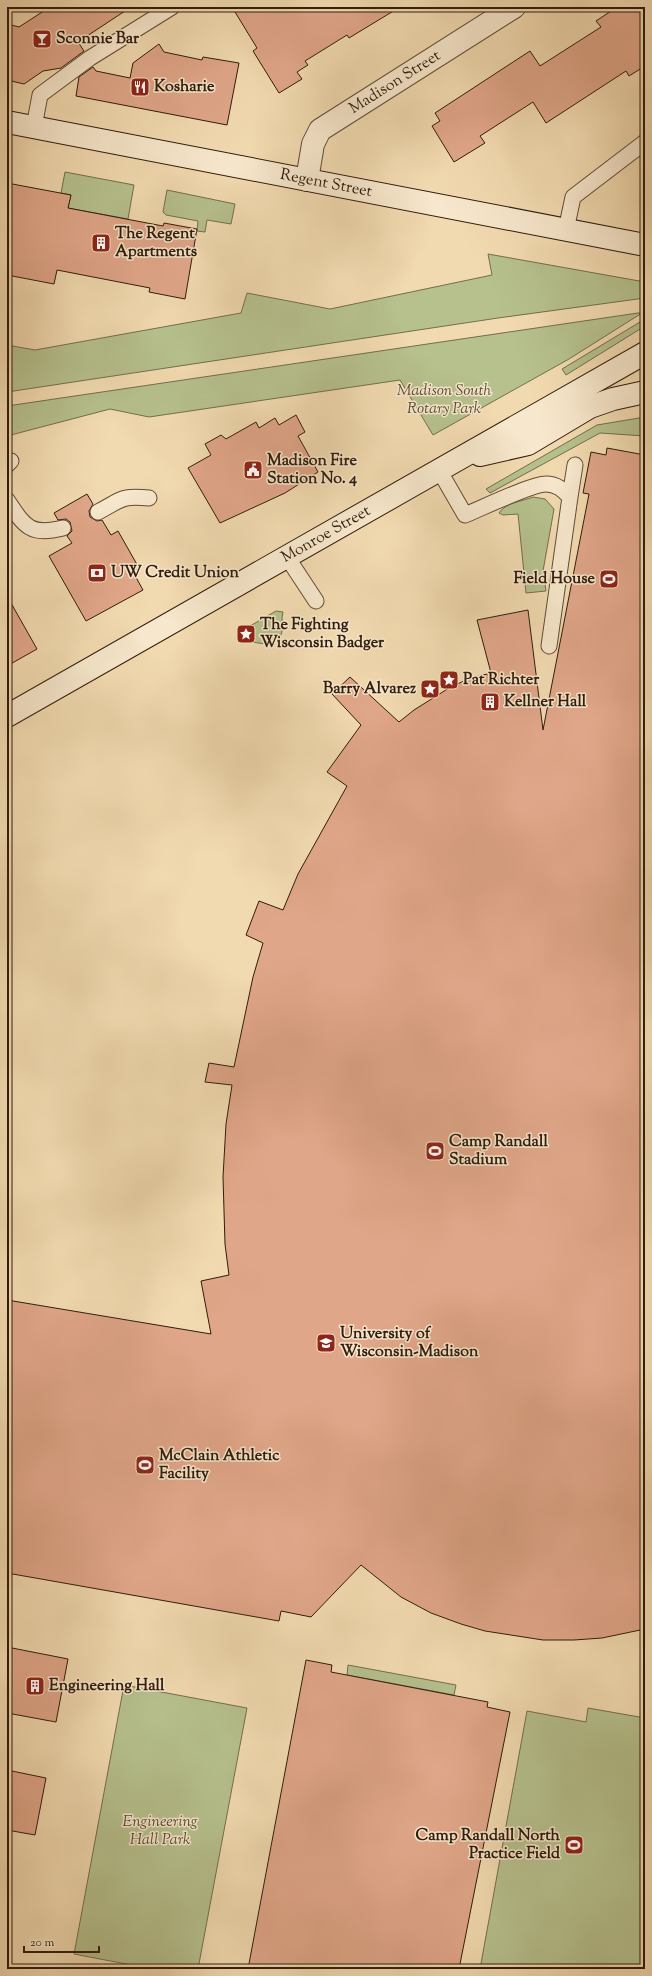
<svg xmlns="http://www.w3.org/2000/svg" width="652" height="1976" viewBox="0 0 652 1976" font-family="'Sorts Mill Goudy',serif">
<rect width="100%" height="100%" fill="#f2dab0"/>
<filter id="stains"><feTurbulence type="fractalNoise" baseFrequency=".005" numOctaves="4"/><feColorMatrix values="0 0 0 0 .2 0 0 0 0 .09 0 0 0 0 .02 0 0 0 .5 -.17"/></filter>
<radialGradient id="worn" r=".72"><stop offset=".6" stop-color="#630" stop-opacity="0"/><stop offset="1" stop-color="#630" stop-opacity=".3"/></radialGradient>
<path fill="#b6c18e" stroke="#736e4e" d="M 65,172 L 134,185 L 128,219 L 68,208 L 71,195 L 61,193 Z
M 167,190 L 235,204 L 231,224 L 207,220 L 205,232 L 197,231 L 198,221 L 166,215 L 163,212 Z
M 488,254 L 645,282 L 645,298 L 498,318 L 7,392 L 7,345 L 35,350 L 241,313 L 247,293 L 330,309 L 492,275 Z
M 638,313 L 642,313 L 569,359 L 433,435 L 400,380 L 149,417 L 110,409 L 7,436 L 7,406 Z
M 645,319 L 645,326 L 566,375 L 562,369 Z
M 645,417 L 645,436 L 600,433 L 490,493 L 486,489 L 597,425 Z
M 533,497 L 545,499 L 554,509 L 543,571 L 546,591 L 526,593 L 518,514 L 503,515 L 499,513 C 505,503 523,501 533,497 Z
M 276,611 L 283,612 C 281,620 283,625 282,631 C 279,648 261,644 249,641 L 252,634 L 250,626 Z
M 348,1665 L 456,1685 L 454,1695 L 347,1675 Z
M 124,1685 L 247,1708 L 198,1969 L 152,1969 L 74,1954 Z
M 588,1708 L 645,1718 L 645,1969 L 480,1969 L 527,1711 L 586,1722 Z"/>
<path fill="#e0a689" stroke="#301c0d" d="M 50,7 L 131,7 L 78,42 L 84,51 L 61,68 L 43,71 L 24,84 L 7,80 L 7,24 L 19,27 Z
M 232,7 L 400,7 L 349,38 L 347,35 L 305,61 L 308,65 L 297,72 L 302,79 L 279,93 L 253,51 L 257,48 Z
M 617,7 L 645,7 L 645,66 L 629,76 L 626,71 L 546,123 L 533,102 L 480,136 L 485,143 L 454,162 L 432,126 L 440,121 L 435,113 L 530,51 L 540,66 L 601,27 L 596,21 Z
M 159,44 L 164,52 L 202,60 L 203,57 L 239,63 L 227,125 L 76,96 L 79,77 L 93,67 L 96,71 L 130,78 L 133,63 Z
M 7,183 L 71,195 L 68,208 L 163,226 L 164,223 L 197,229 L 185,299 L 149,292 L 150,288 L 57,270 L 54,284 L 7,275 Z
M 296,415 L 305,432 L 298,436 L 318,472 L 285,493 L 220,523 L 188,468 L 211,455 L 205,444 L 221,435 L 226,439 L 256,422 L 259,428 L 275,418 L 279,425 Z
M 607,448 L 645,455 L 645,1629 L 602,1638 L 574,1640 L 543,1640 L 485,1631 L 461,1624 L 431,1613 L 401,1597 L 361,1565 L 311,1617 L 281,1611 L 279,1621 L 7,1573 L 7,1300 L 211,1334 L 201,1281 L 229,1275 L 225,1244 L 223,1177 L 226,1124 L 232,1085 L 205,1082 L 209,1063 L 234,1067 L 253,977 L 263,943 L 246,935 L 259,901 L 283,910 L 298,874 L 347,786 L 327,772 L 361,725 L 332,694 L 350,677 L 399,722 L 414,710 L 449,688 L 468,679 L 491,673 L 477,620 L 528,610 L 543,730 L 589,494 L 583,493 L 591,452 L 606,455 Z
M 87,494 L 93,504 L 89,511 L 90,517 L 97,521 L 102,520 L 111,535 L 118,531 L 139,568 L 133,572 L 143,590 L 86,621 L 49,556 L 72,543 L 67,536 L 72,531 L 70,522 L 66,519 L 58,520 L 54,513 Z
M 7,596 L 37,649 L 7,666 Z
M 7,1647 L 68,1659 L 56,1722 L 7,1713 Z
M 306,1660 L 332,1665 L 331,1672 L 488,1702 L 487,1707 L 510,1712 L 459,1969 L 248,1969 Z
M 7,1770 L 46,1778 L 35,1835 L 7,1830 Z"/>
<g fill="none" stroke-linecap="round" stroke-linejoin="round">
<g stroke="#604c36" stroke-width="17">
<path id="lane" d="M 34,127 L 40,95 L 90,58 L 172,7
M 566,230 L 573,197 L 645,142
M 7,465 L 11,461
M 439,470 L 465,515 C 482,508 532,484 546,484 C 557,484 563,490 570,497 L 575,465
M 7,500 C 25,527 30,536 63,528
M 98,512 C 121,500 121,495 149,498
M 287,557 L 316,601
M 549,646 L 570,497"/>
</g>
<g stroke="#604c36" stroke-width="24">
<g id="street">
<path id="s1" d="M 307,180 L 313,144 L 320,130 L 514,7"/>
</g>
</g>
<g stroke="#301c0d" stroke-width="24">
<g id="secondary">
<path id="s2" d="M 7,122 L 645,245"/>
<path d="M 480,455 L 528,444 L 590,407 L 613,399 L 645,392"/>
<path id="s3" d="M 7,716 L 645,353"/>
</g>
</g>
<use href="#lane" stroke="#f7e7cc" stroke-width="15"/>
<use href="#street" stroke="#f7e7cc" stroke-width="22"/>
<use href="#secondary" stroke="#f7e7cc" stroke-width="22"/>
</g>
<defs>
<g id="bar-square" transform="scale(1)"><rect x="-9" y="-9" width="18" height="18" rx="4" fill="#8f2418" stroke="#f7e7cc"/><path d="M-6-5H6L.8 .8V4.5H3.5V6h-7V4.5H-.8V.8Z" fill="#fff"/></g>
<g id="restaurant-square" transform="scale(1)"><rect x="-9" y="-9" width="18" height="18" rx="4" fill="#8f2418" stroke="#f7e7cc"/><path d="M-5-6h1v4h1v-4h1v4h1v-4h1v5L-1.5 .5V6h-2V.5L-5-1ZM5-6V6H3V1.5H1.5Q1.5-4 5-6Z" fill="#fff"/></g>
<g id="building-square" transform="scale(1)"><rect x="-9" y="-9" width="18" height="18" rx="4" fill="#8f2418" stroke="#f7e7cc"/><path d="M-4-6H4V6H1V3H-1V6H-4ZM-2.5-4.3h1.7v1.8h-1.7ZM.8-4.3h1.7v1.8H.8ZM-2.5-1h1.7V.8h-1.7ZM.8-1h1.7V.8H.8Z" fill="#fff"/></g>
<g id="civic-square" transform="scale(1)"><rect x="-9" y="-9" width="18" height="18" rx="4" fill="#8f2418" stroke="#f7e7cc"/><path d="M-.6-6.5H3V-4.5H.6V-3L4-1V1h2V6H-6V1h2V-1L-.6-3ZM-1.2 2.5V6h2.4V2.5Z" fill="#fff"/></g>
<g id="bank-square" transform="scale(1)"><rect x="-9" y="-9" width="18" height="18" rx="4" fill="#8f2418" stroke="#f7e7cc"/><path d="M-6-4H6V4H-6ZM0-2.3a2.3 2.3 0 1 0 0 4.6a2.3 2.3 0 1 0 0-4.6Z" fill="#fff"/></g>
<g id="stadium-square" transform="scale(1)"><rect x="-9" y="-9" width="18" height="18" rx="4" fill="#8f2418" stroke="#f7e7cc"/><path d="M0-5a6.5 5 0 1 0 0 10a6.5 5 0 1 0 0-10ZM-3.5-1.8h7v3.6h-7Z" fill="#fff"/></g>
<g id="sight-square" transform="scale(1)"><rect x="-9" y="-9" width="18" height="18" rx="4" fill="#8f2418" stroke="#f7e7cc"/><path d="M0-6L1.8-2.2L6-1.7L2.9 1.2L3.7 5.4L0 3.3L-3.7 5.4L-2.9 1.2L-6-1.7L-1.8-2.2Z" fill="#fff"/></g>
<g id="university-square" transform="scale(1)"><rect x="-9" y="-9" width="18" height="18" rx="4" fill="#8f2418" stroke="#f7e7cc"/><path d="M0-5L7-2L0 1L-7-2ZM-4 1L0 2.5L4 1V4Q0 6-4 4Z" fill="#fff"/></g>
</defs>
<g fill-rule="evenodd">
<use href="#bar-square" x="42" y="39"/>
<use href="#restaurant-square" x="140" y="87"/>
<use href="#building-square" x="101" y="243"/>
<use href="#civic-square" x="253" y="470"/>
<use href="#bank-square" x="97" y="573"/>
<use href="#stadium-square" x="609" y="579"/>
<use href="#sight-square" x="246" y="634"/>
<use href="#sight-square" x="449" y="680"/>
<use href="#sight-square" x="430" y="689"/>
<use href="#building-square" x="490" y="702"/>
<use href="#stadium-square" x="435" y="1151"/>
<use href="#university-square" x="326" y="1343"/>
<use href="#stadium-square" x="145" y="1465"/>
<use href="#building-square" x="35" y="1686"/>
<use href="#stadium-square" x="574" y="1845"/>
</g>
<g text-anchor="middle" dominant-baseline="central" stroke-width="3" stroke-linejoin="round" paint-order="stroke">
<g font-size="16" font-weight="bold" fill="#301c0d" stroke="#f7e7cc" text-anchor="start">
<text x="56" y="39">Sconnie Bar</text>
<text x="154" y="87">Kosharie</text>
<text x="115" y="234">The Regent<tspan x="115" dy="18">Apartments</tspan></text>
<text x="267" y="461">Madison Fire<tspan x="267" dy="18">Station No. 4</tspan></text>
<text x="111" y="573">UW Credit Union</text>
<text x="595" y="579" text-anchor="end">Field House</text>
<text x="260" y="625">The Fighting<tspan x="260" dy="18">Wisconsin Badger</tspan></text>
<text x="463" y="680">Pat Richter</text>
<text x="416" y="689" text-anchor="end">Barry Alvarez</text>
<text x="504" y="702">Kellner Hall</text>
<text x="449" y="1142">Camp Randall<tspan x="449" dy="18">Stadium</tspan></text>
<text x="340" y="1334">University of<tspan x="340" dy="18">Wisconsin-Madison</tspan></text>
<text x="159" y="1456">McClain Athletic<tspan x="159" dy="18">Facility</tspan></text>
<text x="49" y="1686">Engineering Hall</text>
<text x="560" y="1836" text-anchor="end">Camp Randall North<tspan x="560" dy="18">Practice Field</tspan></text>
</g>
<g font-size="16" fill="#301c0d" stroke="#f7e7cc">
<text stroke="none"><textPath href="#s1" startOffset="141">Madison Street</textPath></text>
<text stroke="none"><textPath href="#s2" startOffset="325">Regent Street</textPath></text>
<text stroke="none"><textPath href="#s3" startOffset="367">Monroe Street</textPath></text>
</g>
<g font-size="16" font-style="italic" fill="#584e34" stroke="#f7e7cc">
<text x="444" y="391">Madison South<tspan x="444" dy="18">Rotary Park</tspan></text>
<text x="160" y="1822">Engineering<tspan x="160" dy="18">Hall Park</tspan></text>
</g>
</g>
<rect width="652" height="1976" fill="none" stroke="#f2dab0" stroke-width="24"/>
<rect x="8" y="8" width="636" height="1960" fill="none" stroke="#301c0d" stroke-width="2"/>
<rect x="12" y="12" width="628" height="1952" fill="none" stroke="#301c0d"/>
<path d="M24 1946v6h75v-6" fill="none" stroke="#301c0d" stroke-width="2"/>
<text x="30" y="1946" font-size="12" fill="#301c0d" stroke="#f7e7cc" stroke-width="3" paint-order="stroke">20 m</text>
<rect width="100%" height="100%" filter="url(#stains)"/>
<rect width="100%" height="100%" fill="url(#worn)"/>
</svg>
